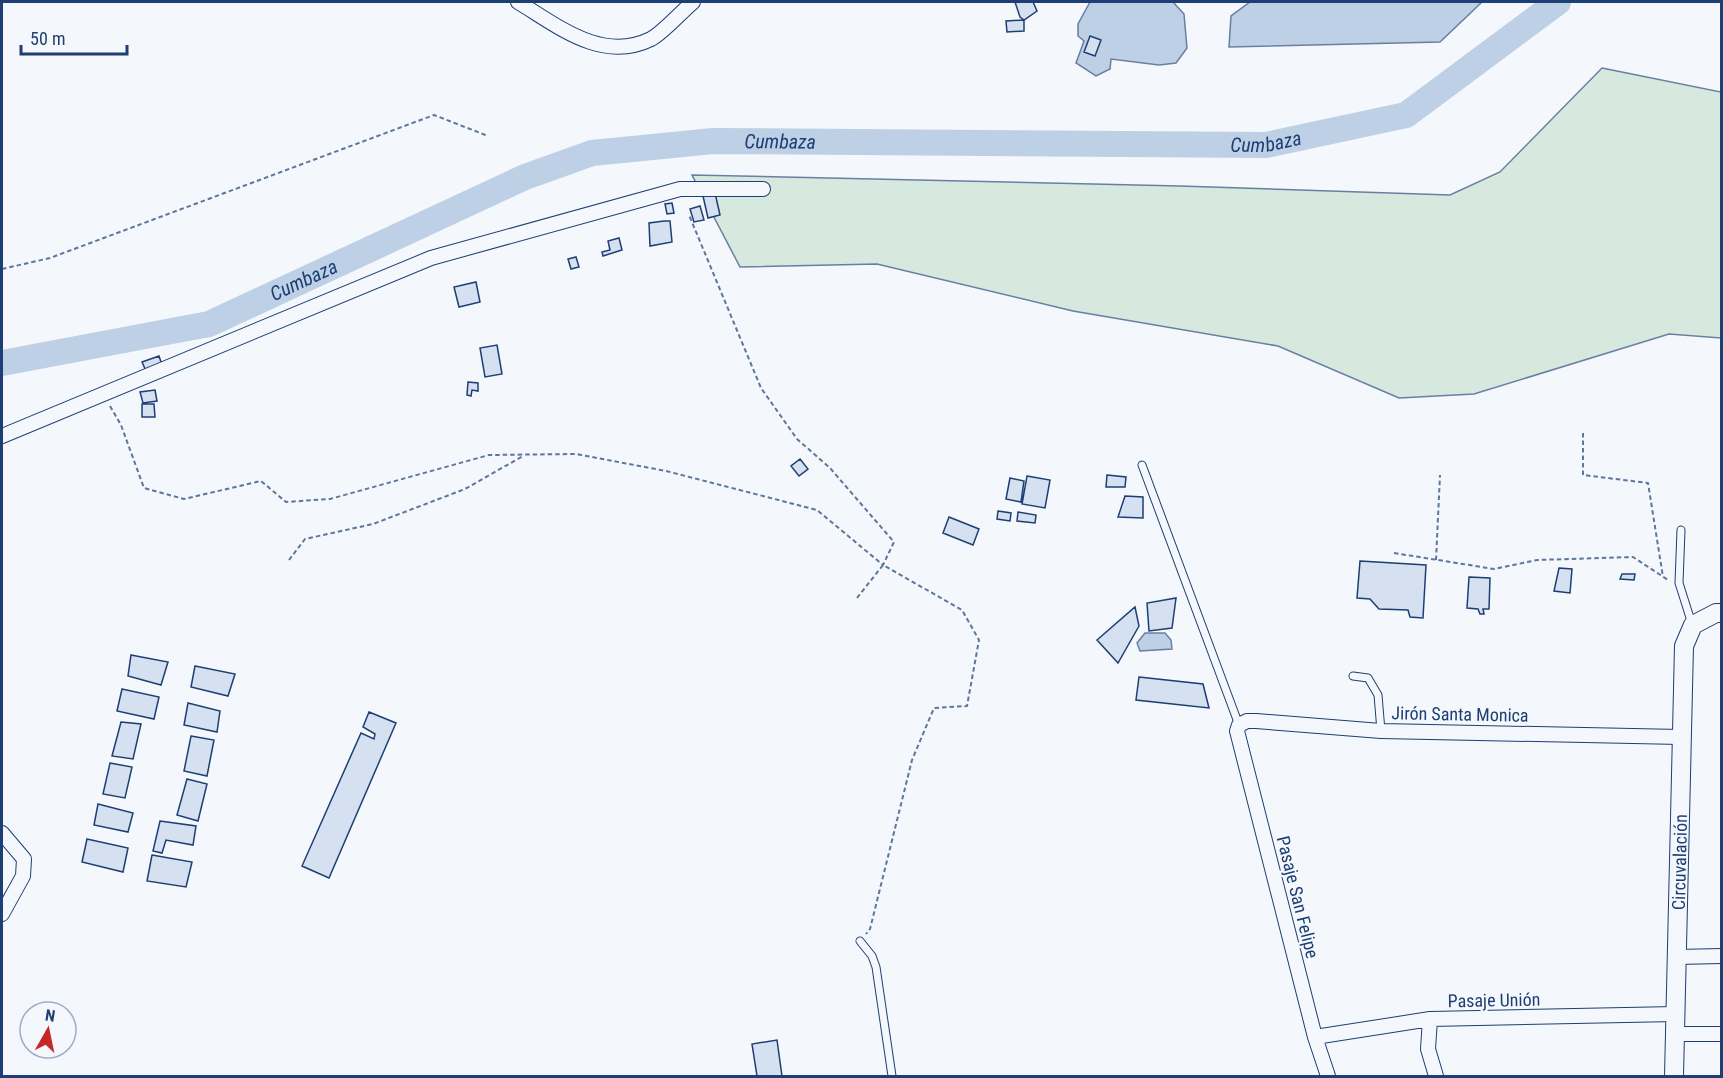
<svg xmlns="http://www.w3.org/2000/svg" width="1723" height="1078" viewBox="0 0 1723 1078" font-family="'Roboto Condensed',sans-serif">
<rect width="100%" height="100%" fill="#f4f7fb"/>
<path fill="#d7e8df" stroke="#687fa3" stroke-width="1.5" d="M 1602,68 L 1721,92 L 1721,338 L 1669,334 L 1474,394 L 1399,398 L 1278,346 L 1073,311 L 877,264 L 740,267 L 692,175 L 1180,186 L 1450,195 L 1500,172 Z"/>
<path fill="#bed0e5" stroke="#687fa3" stroke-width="1.5" d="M 1090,2 L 1173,2 L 1184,14 L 1187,48 L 1176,63 L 1159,65 L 1111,59 L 1110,69 L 1096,76 L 1076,63 L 1084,41 L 1078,36 L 1078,24 Z
M 1250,2 L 1482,2 L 1440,42 L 1229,47 L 1231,16 Z
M 1145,633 L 1165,633 L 1171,640 L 1172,649 L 1140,651 L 1137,643 Z"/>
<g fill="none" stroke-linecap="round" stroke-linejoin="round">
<path stroke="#bed0e5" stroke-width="26" id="s1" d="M 2,363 L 209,324 L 525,177 L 592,153 L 713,141 L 1266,145 L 1406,115 L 1558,2"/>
</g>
<path fill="#d5e0f0" stroke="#1d3f73" stroke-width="1.5" d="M 1015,2 L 1033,2 L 1037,11 L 1024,20 L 1020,17 Z
M 1024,20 L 1024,31 L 1007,32 L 1006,21 Z
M 1090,36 L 1101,40 L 1095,56 L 1084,52 Z
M 715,193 L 720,215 L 708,218 L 703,196 Z
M 672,203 L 674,213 L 667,214 L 665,204 Z
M 700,206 L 704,220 L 694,222 L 690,209 Z
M 664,221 L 670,221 L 672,242 L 650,246 L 649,223 Z
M 619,238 L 622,250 L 603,256 L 602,252 L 610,250 L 608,241 Z
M 576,257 L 579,267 L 571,269 L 568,259 Z
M 476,282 L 480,302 L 459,307 L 454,287 Z
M 497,345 L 502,374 L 485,377 L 480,348 Z
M 159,356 L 162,365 L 146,371 L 142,362 Z
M 468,382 L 478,383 L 478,391 L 472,390 L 471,396 L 467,395 Z
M 155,390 L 157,401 L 143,403 L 140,392 Z
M 142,404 L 154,404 L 155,417 L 142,417 Z
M 800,459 L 808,469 L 799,476 L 791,466 Z
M 1107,475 L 1126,477 L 1125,487 L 1106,487 Z
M 1027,476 L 1050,480 L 1045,508 L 1022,504 Z
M 1010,478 L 1024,481 L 1021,502 L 1006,499 Z
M 1125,496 L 1143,497 L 1143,518 L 1118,517 Z
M 998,511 L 1011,513 L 1010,521 L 997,519 Z
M 1018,512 L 1036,515 L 1035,523 L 1017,521 Z
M 949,517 L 979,529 L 973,545 L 943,533 Z
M 1360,561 L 1426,565 L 1423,618 L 1410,617 L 1408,610 L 1379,609 L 1370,599 L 1357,598 Z
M 1559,568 L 1572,569 L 1570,593 L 1554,591 Z
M 1622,574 L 1635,574 L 1634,580 L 1620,579 Z
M 1469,577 L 1490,578 L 1489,609 L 1483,609 L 1484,614 L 1480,614 L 1478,609 L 1467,608 Z
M 1176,598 L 1172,628 L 1149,631 L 1147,603 Z
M 1135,607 L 1139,626 L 1118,663 L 1097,640 Z
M 131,655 L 168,662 L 161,685 L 128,676 Z
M 195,666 L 235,674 L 228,696 L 191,687 Z
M 1139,677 L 1203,684 L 1209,708 L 1136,700 Z
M 122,689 L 159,697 L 154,719 L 117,711 Z
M 188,703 L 220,711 L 217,732 L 184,725 Z
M 369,712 L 396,723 L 329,878 L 302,866 L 361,733 L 374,739 L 375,734 L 363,727 Z
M 121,722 L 141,724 L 133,759 L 112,756 Z
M 191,736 L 214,740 L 207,776 L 184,771 Z
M 110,763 L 132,767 L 125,798 L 103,794 Z
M 187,779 L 207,784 L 198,821 L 177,815 Z
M 98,804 L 133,813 L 128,832 L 94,825 Z
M 160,821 L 196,826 L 193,845 L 166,840 L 162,853 L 153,851 Z
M 87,839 L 128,848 L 123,872 L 82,862 Z
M 152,855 L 192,862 L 186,887 L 147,881 Z
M 777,1040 L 782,1076 L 757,1076 L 752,1044 Z"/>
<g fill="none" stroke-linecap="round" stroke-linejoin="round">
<g stroke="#1d3f73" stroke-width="9">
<path id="lane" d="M 1142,465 L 1239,725
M 1681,530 L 1679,583 L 1692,624
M 1353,676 L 1368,678 L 1378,695 L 1381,731
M 860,941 L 872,956 L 876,967 L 892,1076"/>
</g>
<g stroke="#1d3f73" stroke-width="16">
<path id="street" d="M 518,2 C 558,26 602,63 651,39 C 664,32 681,12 693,2
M 2,436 L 431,258 L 680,189 L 763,189
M 2,833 L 24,859 L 23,876 L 2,914
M 1676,957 L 1722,956
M 1430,1019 L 1428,1049 L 1436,1076
M 1675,1034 L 1722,1034
M 1315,1037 L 1430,1019 L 1676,1014
M 1328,1076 L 1315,1037 L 1237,731 L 1239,725 L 1247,721 L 1256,721 L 1381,731 L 1681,737"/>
</g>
<g stroke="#1d3f73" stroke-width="20">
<g id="secondary">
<path id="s2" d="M 1674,1076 L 1684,646 L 1693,625 L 1716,613 L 1722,613"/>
</g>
</g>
<path stroke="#5e769c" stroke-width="2" stroke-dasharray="4.5 3" stroke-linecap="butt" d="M 2,269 L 50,258 L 434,115 L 488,136
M 110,406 L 121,425 L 144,488 L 184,499 L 261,481 L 286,502 L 330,499 L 489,455 L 576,454 L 666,471 L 817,510 L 883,565 L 894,542 L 830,468 L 797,439 L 761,388 L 689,215
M 1583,433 L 1583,475 L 1648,483 L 1663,577
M 1394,553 L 1494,569 L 1537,560 L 1633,557 L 1668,580
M 289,560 L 305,539 L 373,524 L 465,489 L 523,456
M 1436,560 L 1440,475
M 857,598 L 883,565 L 962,610 L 979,640 L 967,706 L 934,708 L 912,760 L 870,929 L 866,934"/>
<use href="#lane" stroke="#f4f7fb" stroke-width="7"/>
<use href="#street" stroke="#f4f7fb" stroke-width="14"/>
<use href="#secondary" stroke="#f4f7fb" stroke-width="18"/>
</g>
<g text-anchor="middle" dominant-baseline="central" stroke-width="4.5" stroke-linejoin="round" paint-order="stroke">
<g font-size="18" fill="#1d3f73" stroke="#f4f7fb">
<text transform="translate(1460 714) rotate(1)">Jirón Santa Monica</text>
<text stroke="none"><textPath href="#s2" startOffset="214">Circuvalación</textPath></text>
<text transform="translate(1298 897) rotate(76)">Pasaje San Felipe</text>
<text transform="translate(1494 1000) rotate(-1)">Pasaje Unión</text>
</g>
<g font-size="20" font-style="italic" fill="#1d3f73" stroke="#f4f7fb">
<text stroke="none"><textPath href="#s1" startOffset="1305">Cumbaza</textPath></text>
<text stroke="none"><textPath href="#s1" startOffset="819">Cumbaza</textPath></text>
<text stroke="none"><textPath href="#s1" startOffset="315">Cumbaza</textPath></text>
</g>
</g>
<rect width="1723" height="1078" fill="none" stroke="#1d3f73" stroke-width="6"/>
<g transform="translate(48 1030) rotate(9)"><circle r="28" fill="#f4f7fb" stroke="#9eadc5" stroke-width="1.5"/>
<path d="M0-4.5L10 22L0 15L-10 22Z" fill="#c62828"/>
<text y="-9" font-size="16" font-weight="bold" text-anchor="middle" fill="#1d3f73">N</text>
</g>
<path d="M21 45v9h106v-9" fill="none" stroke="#1d3f73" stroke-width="3"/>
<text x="30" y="45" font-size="18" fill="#1d3f73" stroke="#f4f7fb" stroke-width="4.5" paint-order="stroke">50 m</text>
</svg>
